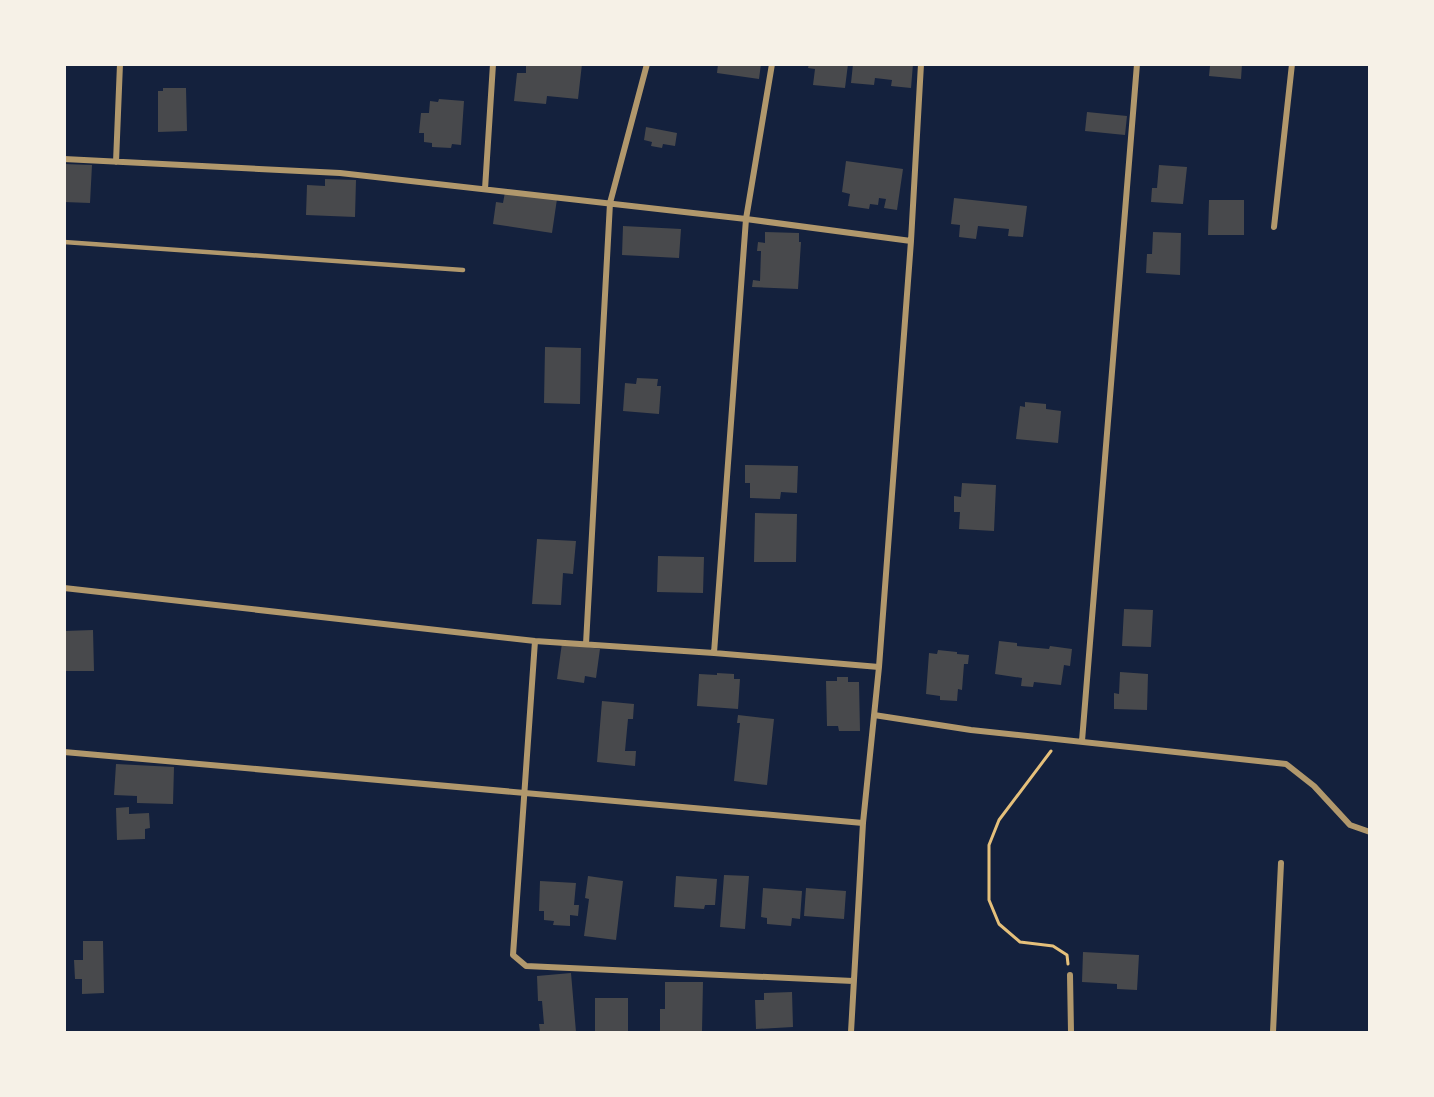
<svg xmlns="http://www.w3.org/2000/svg" width="1434" height="1097" viewBox="0 0 1434 1097" font-family="Inter,sans-serif">
<rect width="100%" height="100%" fill="#14213d"/>
<path fill="#48494c" d="M 536,64 L 582,64 L 578,99 L 547,96 L 546,104 L 514,101 L 517,73 L 526,73 L 526,65 Z
M 718,64 L 761,64 L 759,79 L 717,73 Z
M 809,64 L 848,64 L 845,88 L 813,85 L 815,69 L 808,68 Z
M 853,64 L 913,64 L 911,88 L 891,86 L 892,80 L 875,78 L 874,85 L 851,83 Z
M 1214,64 L 1242,64 L 1241,79 L 1209,76 L 1210,66 L 1214,66 Z
M 163,88 L 186,88 L 187,131 L 158,132 L 158,91 L 163,91 Z
M 439,99 L 464,101 L 461,145 L 452,144 L 451,148 L 432,147 L 432,143 L 424,142 L 424,133 L 419,133 L 421,113 L 429,113 L 430,101 L 438,102 Z
M 1087,112 L 1127,116 L 1125,135 L 1085,131 Z
M 646,127 L 677,133 L 675,146 L 663,144 L 662,148 L 651,146 L 652,142 L 644,140 Z
M 846,161 L 903,169 L 897,210 L 884,208 L 886,199 L 879,198 L 878,205 L 870,204 L 869,209 L 848,206 L 850,194 L 842,192 Z
M 64,164 L 92,165 L 90,203 L 64,202 Z
M 1159,165 L 1187,167 L 1183,204 L 1151,202 L 1152,188 L 1157,188 Z
M 325,179 L 356,180 L 355,217 L 306,215 L 307,185 L 325,186 Z
M 505,192 L 557,199 L 552,233 L 493,224 L 496,202 L 503,203 Z
M 954,198 L 1027,206 L 1023,237 L 1008,236 L 1009,229 L 978,226 L 976,239 L 959,237 L 960,225 L 951,224 Z
M 1209,200 L 1244,200 L 1244,235 L 1208,235 Z
M 623,226 L 681,229 L 679,258 L 622,255 Z
M 765,232 L 799,233 L 799,242 L 801,242 L 798,289 L 752,287 L 753,280 L 760,281 L 761,251 L 757,251 L 758,242 L 765,243 Z
M 1153,232 L 1181,233 L 1180,275 L 1146,273 L 1147,254 L 1152,254 Z
M 545,347 L 581,348 L 580,404 L 544,403 Z
M 637,378 L 658,379 L 657,386 L 661,386 L 659,414 L 623,411 L 625,383 L 636,384 Z
M 1025,402 L 1046,404 L 1046,409 L 1061,411 L 1058,443 L 1016,439 L 1020,406 L 1025,407 Z
M 745,465 L 798,466 L 797,493 L 781,492 L 780,499 L 750,498 L 750,483 L 745,483 Z
M 962,483 L 996,485 L 994,531 L 959,529 L 960,512 L 954,512 L 954,496 L 961,497 Z
M 755,513 L 797,514 L 796,562 L 754,562 Z
M 537,539 L 576,541 L 573,574 L 563,573 L 561,605 L 532,604 Z
M 658,556 L 704,557 L 703,593 L 657,592 Z
M 1124,609 L 1153,610 L 1151,647 L 1122,646 Z
M 93,630 L 94,671 L 64,671 L 64,631 Z
M 999,641 L 1017,643 L 1017,646 L 1049,649 L 1050,646 L 1072,649 L 1070,666 L 1064,665 L 1061,685 L 1034,682 L 1033,687 L 1021,686 L 1022,678 L 995,674 Z
M 562,643 L 600,649 L 596,678 L 585,676 L 584,683 L 557,679 Z
M 938,650 L 957,652 L 957,654 L 969,655 L 968,664 L 964,664 L 962,690 L 958,689 L 957,701 L 940,700 L 940,696 L 926,694 L 929,653 L 937,654 Z
M 1120,672 L 1148,674 L 1147,710 L 1114,709 L 1114,693 L 1119,694 Z
M 717,673 L 734,674 L 734,679 L 740,679 L 738,709 L 697,706 L 699,674 L 717,675 Z
M 837,677 L 848,677 L 848,682 L 859,682 L 860,731 L 839,731 L 838,726 L 827,726 L 826,681 L 837,681 Z
M 602,701 L 634,704 L 633,719 L 628,719 L 625,751 L 636,751 L 635,766 L 597,762 Z
M 738,715 L 774,719 L 767,785 L 734,781 L 740,723 L 737,723 Z
M 116,764 L 174,767 L 173,804 L 137,803 L 137,796 L 114,795 Z
M 129,807 L 129,814 L 149,813 L 150,828 L 145,829 L 145,839 L 117,840 L 116,808 Z
M 724,875 L 749,876 L 745,929 L 720,927 Z
M 588,876 L 623,881 L 616,940 L 584,936 L 589,899 L 585,898 Z
M 676,876 L 717,879 L 715,905 L 705,905 L 704,909 L 674,907 Z
M 540,881 L 576,883 L 574,905 L 579,905 L 578,916 L 570,915 L 570,926 L 553,925 L 554,921 L 544,920 L 544,911 L 539,911 Z
M 763,888 L 802,891 L 800,919 L 792,918 L 791,926 L 767,924 L 767,918 L 761,917 Z
M 806,888 L 846,891 L 844,919 L 804,916 Z
M 83,941 L 103,941 L 104,993 L 82,994 L 82,979 L 75,979 L 74,960 L 83,960 Z
M 1083,952 L 1139,955 L 1137,990 L 1117,989 L 1117,984 L 1082,982 Z
M 571,973 L 576,1032 L 540,1032 L 539,1024 L 544,1024 L 542,1001 L 538,1001 L 537,976 Z
M 665,982 L 703,982 L 702,1032 L 660,1032 L 660,1009 L 665,1009 Z
M 792,992 L 793,1027 L 756,1029 L 755,1000 L 764,1000 L 764,993 Z
M 595,998 L 628,998 L 628,1032 L 595,1032 Z"/>
<g fill="none" stroke-linecap="round" stroke-linejoin="round">
<path stroke="#e5c07b" stroke-width="3" d="M 1051,751 L 999,820 L 989,845 L 989,900 L 999,924 L 1020,942 L 1053,946 L 1067,955 L 1068,964"/>
<path stroke="#b1986c" stroke-width="4.5" d="M 64,242 L 463,270"/>
<path stroke="#b1986c" stroke-width="6" d="M 64,159 L 340,173 L 746,219 L 911,241
M 116,162 L 120,64
M 485,189 L 493,64
M 1274,227 L 1292,64
M 64,588 L 535,641 L 714,653 L 879,667
M 535,641 L 513,955 L 526,966 L 853,981
M 586,644 L 610,203 L 647,64
M 714,653 L 746,219 L 772,64
M 874,715 L 971,730 L 1286,764 L 1314,786 L 1350,825 L 1370,832
M 1082,741 L 1137,64
M 64,752 L 863,823
M 1070,975 L 1071,1032
M 851,1032 L 863,823 L 879,667 L 911,241 L 921,64
M 1273,1032 L 1281,863"/>
</g>
<rect width="1434" height="1097" fill="none" stroke="#f6f1e7" stroke-width="132"/>
</svg>
